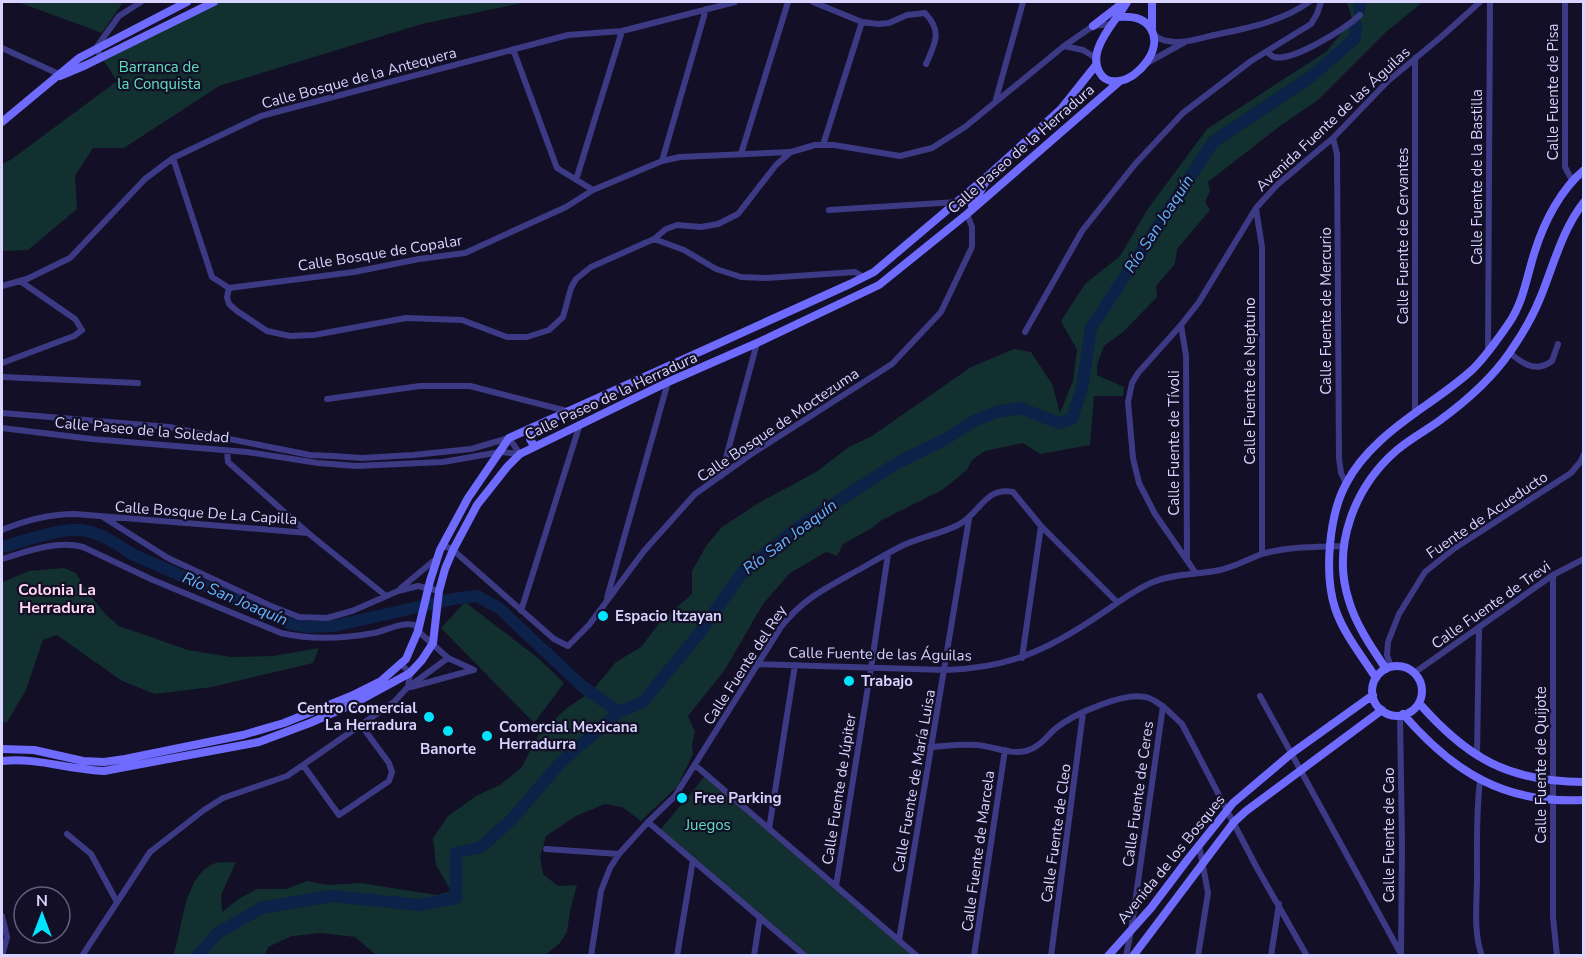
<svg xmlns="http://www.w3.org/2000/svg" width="1585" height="957" viewBox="0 0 1585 957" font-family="'Nunito Sans',sans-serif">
<rect width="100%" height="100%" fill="#130f26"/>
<path fill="#12302f" d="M 18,2 L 123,2 L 102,33 Z
M 215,2 L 527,2 L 422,24 L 219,86 L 124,148 L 93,148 L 75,176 L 77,209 L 28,250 L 2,251 L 2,164 L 12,159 L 117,81 L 102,58 Z
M 1347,2 L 1423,2 L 1386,32 L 1318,100 L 1280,126 L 1208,182 L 1210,191 L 1205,202 L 1210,210 L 1177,249 L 1175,264 L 1156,286 L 1157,297 L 1123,332 L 1104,346 L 1097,365 L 1097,375 L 1124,387 L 1123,396 L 1094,396 L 1090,445 L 1040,454 L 1023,443 L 985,451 L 972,460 L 967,470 L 942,490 L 882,520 L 872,528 L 843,544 L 837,556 L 826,552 L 790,573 L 763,604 L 724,671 L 688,716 L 695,732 L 692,744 L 693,754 L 677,787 L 641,821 L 622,807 L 605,804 L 576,816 L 546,836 L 540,857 L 543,874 L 558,886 L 577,885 L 570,911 L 567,932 L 559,944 L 545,955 L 376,955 L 355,937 L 321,933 L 292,936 L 268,947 L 265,955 L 173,956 C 183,928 183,878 213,864 C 219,861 230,863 236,862 L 221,895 L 222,912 L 240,898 L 257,889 L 286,889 L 307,881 L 328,885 L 360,883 L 437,895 L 451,891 L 436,865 L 433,838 L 448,816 L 476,796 L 500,785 L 522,767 L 538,735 L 567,708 L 591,692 L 616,662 L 641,647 L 661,621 L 692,594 L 692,571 L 706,546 L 722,527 L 757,504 L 816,472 L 849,447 L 872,436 L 971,367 L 1014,349 L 1031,352 L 1052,384 L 1060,413 L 1073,381 L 1077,350 L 1061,321 L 1085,284 L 1120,256 L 1147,210 L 1207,129 L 1327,51 L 1352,19 Z
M 64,568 L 76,573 L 86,590 L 105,614 L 119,626 L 188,650 L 231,657 L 273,656 L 319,648 L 313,663 L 212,687 L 155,694 L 122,681 L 57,635 L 43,640 L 26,690 L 7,722 L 2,723 L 3,582 L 29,571 Z
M 465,602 L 538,658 L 564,683 L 534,723 L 441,628 Z
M 705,776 L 914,955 L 807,955 L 660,830 Z"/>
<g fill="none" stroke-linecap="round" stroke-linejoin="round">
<path stroke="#0c2248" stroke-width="12" d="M 1359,10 L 1360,2
M 2,547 C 22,542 60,528 81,530 C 100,532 117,544 132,554 L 291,624 L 308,627 L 334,626 L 453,599 L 477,596 L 499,608 L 582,686 L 619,712
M 197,956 L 218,933 L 261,908 L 331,896 L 420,905 L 456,898 L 456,853 L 481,847 L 512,819 L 561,762 L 619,712 L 643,702 L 701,631 L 744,570 L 804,523 L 897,463 L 944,440 L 974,421 L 997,412 L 1020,408 L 1059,423 L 1072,419 L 1082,388 L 1091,328 L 1213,142 L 1312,76 L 1355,38 L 1356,25"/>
<path stroke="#3d3a85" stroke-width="6" d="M 813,2 L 862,22 L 878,24 L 889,23 L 907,15 L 925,13 C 943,32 935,43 926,64
M 1565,2 L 1565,167 L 1572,180
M 1155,36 C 1159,38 1163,41 1168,41 C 1183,44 1198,39 1214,35 C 1247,28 1281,22 1309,2
M 1064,46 L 1083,50 L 1096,58
M 2,48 L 61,75
M 513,49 L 557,168 L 593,190
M 1266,52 C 1269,53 1271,56 1274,57 C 1293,62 1346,28 1360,15
M 102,58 L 96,48 L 119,16 L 141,2
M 1415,58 L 1415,414
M 1147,63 L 1185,42
M 996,99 L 1023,2
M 1333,138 L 1337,154 L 1339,458 L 1341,473 L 1346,483
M 823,145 L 862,22
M 741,154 L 788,2
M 173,158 L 212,277 L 229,288
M 662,161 L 706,9
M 576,180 L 622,31
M 1256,209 L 1262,247 L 1262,554
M 829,210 L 957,202
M 654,239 L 684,250 L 716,269 L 741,277 L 767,278 L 855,272 L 864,277
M 2,286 L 27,279 L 70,258 L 145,179 L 173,158 L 261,116 L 568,35 L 622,31 L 735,2
M 229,288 L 227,297 L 229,304 L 237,311 L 267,331 L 290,336 L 314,335 L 406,318 L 462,320 L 507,337 L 527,337 L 549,330 L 563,317 L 571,288 L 576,279 L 591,267 L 654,239 L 666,229 L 677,225 L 701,227 L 718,224 L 738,214 L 776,165 L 791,152 L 815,145 L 834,145 L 900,156 L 932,148 L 965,127 L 1064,46 L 1093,26 L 1112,24
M 229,288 L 354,272 L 419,259 L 465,253 L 566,207 L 593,190 L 662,161 L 680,157 L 790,152
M 1181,325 L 1186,356 L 1187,560
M 1025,332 L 1082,231 L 1136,163 L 1183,113 L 1251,61 L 1311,24 L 1317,14 L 1321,2
M 1488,352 L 1490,2
M 1510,353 C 1523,364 1536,373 1552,361 L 1558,344
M 2,363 L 74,336 L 82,330 L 75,319 L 20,281
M 2,377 L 138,383
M 327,399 L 420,386 L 470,386 L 567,411
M 2,413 L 169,427 L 310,455 L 333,456 L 362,458 L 413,455 L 471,449 L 509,438 L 520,454
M 2,428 L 92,439 L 247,452 L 318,463 L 356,466 L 443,462 L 500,452 L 520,454
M 227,451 L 228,462 L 308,533 L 386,596
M 721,476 L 757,343
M 103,517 L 168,558 L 271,606 L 299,617 L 327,618 L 352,611 L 398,591 L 418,586 L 440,591
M 2,530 C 26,520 49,514 75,514 L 308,533
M 443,545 L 453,550 L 554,639 L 568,646 L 589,625 L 644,551 L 695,494 L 750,455 L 892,364 L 941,312 L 972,247 L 972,227 L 967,214
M 2,559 C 28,551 56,540 83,547 L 153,580 L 281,633 C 312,640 342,639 374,633 C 388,630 400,622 415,625 L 418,631 L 448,658 L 474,670
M 1195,572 L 1155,514 L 1139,483 L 1133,458 L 1128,402 L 1132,383 L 1138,373 L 1181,325 L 1199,302 L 1256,208 L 1277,185 L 1333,138 L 1388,81 L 1441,37 L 1480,2
M 1553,575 L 1553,917 L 1557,956
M 401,588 L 437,558
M 607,598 L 668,382
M 521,611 L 580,424
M 1022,658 L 1041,526
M 401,664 L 410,673 L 408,687
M 758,664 L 945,670 C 1008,668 1046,651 1098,616 C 1116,604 1132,591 1153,582 C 1175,573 1197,575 1220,570 C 1235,567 1248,559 1262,554 C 1288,546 1318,547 1345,546
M 1391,667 L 1387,655 L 1388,642 L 1399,614 L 1425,572 L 1455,548 L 1571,473 L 1581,461 L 1584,454
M 1414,673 L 1553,575 L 1584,559
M 411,687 L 473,670
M 1260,696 L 1402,956
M 1400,715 L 1402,845 L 1401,952
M 930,747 C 945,746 961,744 976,745 C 993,746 1010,755 1026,751 C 1039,748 1046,737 1055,729 C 1073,714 1127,690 1149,698 C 1162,703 1172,715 1182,724 L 1257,868 L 1307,956
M 1477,755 L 1479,628
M 303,765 L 339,815 L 389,781 L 392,772 L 389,763 L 361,725
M 695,765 L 917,956
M 1480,781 C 1476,812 1477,845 1477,878 C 1477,903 1473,932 1482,956
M 648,822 L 805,956
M 769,829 L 795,665
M 67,834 L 91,854 L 117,902
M 546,849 L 619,854
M 836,886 L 871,668 L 888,554
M 2,916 L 7,937 L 2,956
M 899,940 L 969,519
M 82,956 L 150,852 L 204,810 L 223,798 L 287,776 L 394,702 L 407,688 L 448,658
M 591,956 L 601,891 L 610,868 L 619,854 L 648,822 L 675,796 L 781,627 C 803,598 830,586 862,568 C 876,560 891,551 906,544 C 923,537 942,533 958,525 C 980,514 985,486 1013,492 L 1041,526 L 1117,602
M 677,956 L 693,860
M 754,956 L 760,917
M 974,956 L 1005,750
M 1051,956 L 1083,713
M 1126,956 L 1131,931 L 1163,706
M 1198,956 L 1208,893 L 1199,845
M 1271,956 L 1279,904"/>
<path stroke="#6f6bff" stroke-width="8" d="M 1152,2 L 1152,30
M 1118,17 C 1131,16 1144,17 1151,29 C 1163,49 1139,78 1119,81 C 1099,84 1093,64 1098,49 C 1104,31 1118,18 1127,2
M 1093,26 L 1124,2
M 60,76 L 86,65 L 214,2
M 2,122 L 79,58 L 187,2
M 972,206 L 986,181
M 533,427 L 530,439 L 534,446
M1372 691a25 25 0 1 1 50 0a25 25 0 1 1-50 0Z
M 1386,669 C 1372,648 1356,625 1349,601 C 1331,546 1355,486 1397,450 C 1410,439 1425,431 1439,421 C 1465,402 1491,380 1510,352 C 1522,335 1533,316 1541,296 C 1554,264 1562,230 1584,202
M 1376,678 C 1362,656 1343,633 1335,608 C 1324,574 1329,515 1346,484 C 1354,468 1367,453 1380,441 C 1408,414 1444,396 1473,369 C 1487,355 1498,339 1509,323 C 1524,301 1527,275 1535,251 C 1544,222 1561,189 1584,170
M 1419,703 C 1467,758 1509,782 1584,782
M 1403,714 C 1454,773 1505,804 1584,800
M 2,749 L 34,750 L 83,761 L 104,762 L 125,759 L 243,735 L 284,723 L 351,696 L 381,681 L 406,659 L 418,631 L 430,581 L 440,550 L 468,498 L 509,438 L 850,284 L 874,272 L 991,173 L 1061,109 L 1096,65
M 2,761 C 36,757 70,770 104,771 L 259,742 L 310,723 L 355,703 L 410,673 L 422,660 L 433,643 L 439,591 L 445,569 L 453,550 L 477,505 L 507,467 L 520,454 L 668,382 L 757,343 L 879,285 L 967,214 L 1120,81
M 1108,956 L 1151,908 L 1188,859 L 1233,803 L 1292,753 L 1373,695
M 1133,956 L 1234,822 L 1246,811 L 1382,710"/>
</g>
<g fill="#00e5ff" stroke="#130f26" stroke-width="2">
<circle cx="603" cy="616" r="6"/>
<circle cx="849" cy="681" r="6"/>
<circle cx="429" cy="717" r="6"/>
<circle cx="448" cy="731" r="6"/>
<circle cx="487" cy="736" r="6"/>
<circle cx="682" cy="798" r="6"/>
</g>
<g text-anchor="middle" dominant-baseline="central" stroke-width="4.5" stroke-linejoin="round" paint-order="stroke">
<g font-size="15" fill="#5fe0c0" stroke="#130f26">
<text x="159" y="67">Barranca de<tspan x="159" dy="17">la Conquista</tspan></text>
<text x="708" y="825">Juegos</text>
</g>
<g font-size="15" fill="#d9d4ff" stroke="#130f26">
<text transform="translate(359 78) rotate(-15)">Calle Bosque de la Antequera</text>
<text transform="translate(1553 92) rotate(-90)">Calle Fuente de Pisa</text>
<text transform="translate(1333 119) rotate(-43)">Avenida Fuente de las Águilas</text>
<text transform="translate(1021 149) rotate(-41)">Calle Paseo de la Herradura</text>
<text transform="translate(1477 177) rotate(-90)">Calle Fuente de la Bastilla</text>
<text transform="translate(1403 236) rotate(-90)">Calle Fuente de Cervantes</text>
<text transform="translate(380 253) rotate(-9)">Calle Bosque de Copalar</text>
<text transform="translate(1326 311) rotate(-90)">Calle Fuente de Mercurio</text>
<text transform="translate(1250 381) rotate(-90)">Calle Fuente de Neptuno</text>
<text transform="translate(611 396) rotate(-25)">Calle Paseo de la Herradura</text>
<text transform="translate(778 425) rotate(-34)">Calle Bosque de Moctezuma</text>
<text transform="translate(142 430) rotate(5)">Calle Paseo de la Soledad</text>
<text transform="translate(1174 443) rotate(-90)">Calle Fuente de Tívoli</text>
<text transform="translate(206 513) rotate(4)">Calle Bosque De La Capilla</text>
<text transform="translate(1487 515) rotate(-34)">Fuente de Acueducto</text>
<text transform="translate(1491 605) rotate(-35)">Calle Fuente de Trevi</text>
<text transform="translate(880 654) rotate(1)">Calle Fuente de las Águilas</text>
<text transform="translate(745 665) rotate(-57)">Calle Fuente del Rey</text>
<text transform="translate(1541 765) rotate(-90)">Calle Fuente de Quijote</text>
<text transform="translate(914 781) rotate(-80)">Calle Fuente de María Luisa</text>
<text transform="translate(839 789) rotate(-81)">Calle Fuente de Júpiter</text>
<text transform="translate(1138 794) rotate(-82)">Calle Fuente de Ceres</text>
<text transform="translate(1056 833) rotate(-82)">Calle Fuente de Cleo</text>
<text transform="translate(1389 835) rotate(-90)">Calle Fuente de Cao</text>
<text transform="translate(978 851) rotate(-82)">Calle Fuente de Marcela</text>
<text transform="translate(1171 859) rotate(-51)">Avenida de los Bosques</text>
</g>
<g font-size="15" font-weight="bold" fill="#d9d4ff" stroke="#130f26" text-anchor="start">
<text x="615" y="616">Espacio Itzayan</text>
<text x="861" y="681">Trabajo</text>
<text x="417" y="708" text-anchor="end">Centro Comercial<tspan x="417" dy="17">La Herradura</tspan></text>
<text x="499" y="727">Comercial Mexicana<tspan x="499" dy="17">Herradurra</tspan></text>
<text x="448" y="749" text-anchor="middle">Banorte</text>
<text x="694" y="798">Free Parking</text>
</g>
<g font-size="16" font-style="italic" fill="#62b6ff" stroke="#130f26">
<text transform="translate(1159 224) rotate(-57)">Río San Joaquín</text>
<text transform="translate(790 537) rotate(-37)">Río San Joaquín</text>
<text transform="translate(235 599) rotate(23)">Río San Joaquín</text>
</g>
<g font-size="16" font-weight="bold" fill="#ffd6f0" stroke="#130f26">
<text x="57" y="590">Colonia La<tspan x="57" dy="18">Herradura</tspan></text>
</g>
</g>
<rect width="1585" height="957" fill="none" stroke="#d9d4ff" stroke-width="6"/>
<g transform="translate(42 915)"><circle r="28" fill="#130f26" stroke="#625e7d" stroke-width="1.5"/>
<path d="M0-4.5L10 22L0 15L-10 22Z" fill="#00e5ff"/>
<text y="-9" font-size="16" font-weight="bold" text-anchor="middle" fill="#d9d4ff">N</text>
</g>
</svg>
